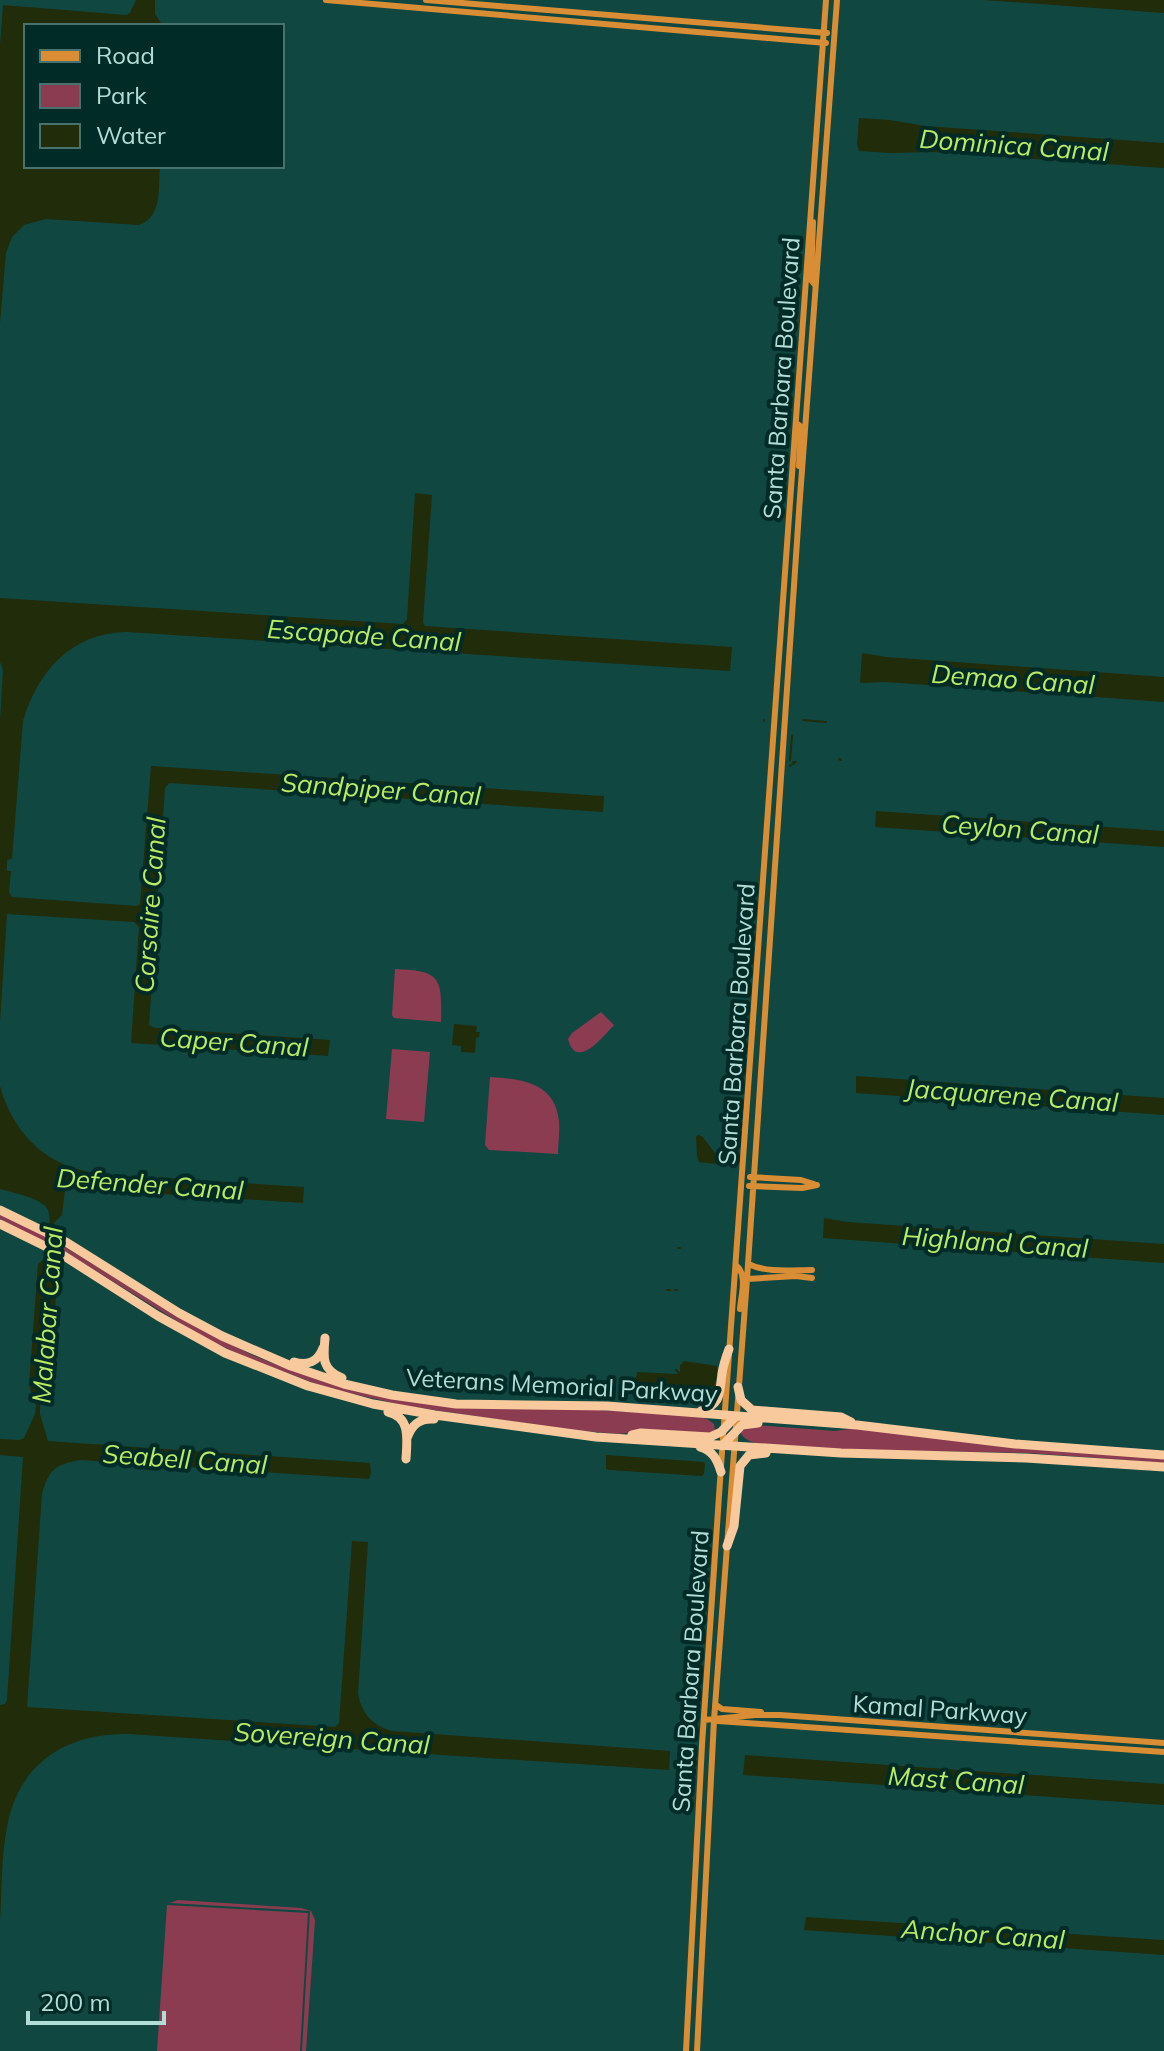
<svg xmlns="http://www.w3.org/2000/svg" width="1164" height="2051" viewBox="0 0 1164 2051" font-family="Mulish,sans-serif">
<rect width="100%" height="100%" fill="#114741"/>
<path fill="#8c3c51" d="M 395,969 C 441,971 442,977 441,1022 L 394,1018 L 392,1015 Z
M 601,1012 L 614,1025 C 603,1037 576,1071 568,1039 L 572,1033 Z
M 392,1049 L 430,1052 L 424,1122 L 386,1119 Z
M 490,1077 C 521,1079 555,1082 559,1121 C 560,1132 558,1144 558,1154 L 489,1150 L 485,1145 Z
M 0,1214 L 54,1240 L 179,1318 L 252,1355 L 292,1371 L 394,1399 L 451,1407 L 582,1409 L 697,1416 L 707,1419 L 714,1424 L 715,1431 L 708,1434 L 641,1431 L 620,1434 L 570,1430 L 407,1406 L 327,1388 L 243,1356 L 203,1337 L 67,1253 L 0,1219 Z
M 756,1425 L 835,1431 L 857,1428 L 1164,1458 L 1164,1463 L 1029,1453 L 855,1450 L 761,1444 C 753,1443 743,1440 740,1431 Z
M 178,1900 L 301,1908 L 311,1911 L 315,1920 L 306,2051 L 302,2051 L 310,1911 L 170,1903 Z
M 167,1905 L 308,1913 L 300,2051 L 157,2051 Z"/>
<path fill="#212c0a" d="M 136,0 L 155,0 L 155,14 L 163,26 L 26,26 L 26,166 L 160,166 C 158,187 163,217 139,225 L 46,219 L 24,225 L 12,237 L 6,253 L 0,323 L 0,45 L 3,5 L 126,15 L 130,13 Z
M 984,0 L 1164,0 L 1164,13 Z
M 859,118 L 890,120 L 925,126 L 1164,143 L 1164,168 L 932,152 L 890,153 L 859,151 L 857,144 Z
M 415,493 L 432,495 L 423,622 L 425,626 L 732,647 L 730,671 L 127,632 C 71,633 38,671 23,721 L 12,859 L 4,860 L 4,868 L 6,871 L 11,871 L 9,892 L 12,897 L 137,906 L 140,904 L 151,766 L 604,796 L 603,812 L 169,783 L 165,788 L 149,1025 L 155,1028 L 330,1040 L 328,1056 L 131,1043 L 139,927 L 134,922 L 7,914 L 0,1022 L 0,721 L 3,670 L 0,662 L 0,598 L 403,624 L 407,619 Z
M 862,653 L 886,657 L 1164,677 L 1164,702 L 886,682 L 860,683 Z
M 876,811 L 1164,831 L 1164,847 L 875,827 Z
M 454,1024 L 477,1026 L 476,1032 L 480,1032 L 479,1037 L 476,1038 L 475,1053 L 461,1052 L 461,1046 L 452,1045 Z
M 856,1076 L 1164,1098 L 1164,1115 L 856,1093 Z
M 0,1086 C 8,1116 26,1143 53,1159 C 87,1178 131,1176 168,1178 C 213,1181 259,1184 304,1187 L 303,1203 L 70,1188 L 65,1190 L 62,1215 L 54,1223 L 51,1260 L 58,1268 L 50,1384 L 40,1406 L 40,1414 L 48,1441 L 370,1463 L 371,1473 L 369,1479 L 80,1460 C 55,1465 49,1469 42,1494 L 27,1707 L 335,1727 L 339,1723 L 352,1541 L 368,1542 L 358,1694 C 362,1714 373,1726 392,1731 L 670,1751 L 669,1770 L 128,1734 C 69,1733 21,1761 8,1822 C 1,1853 2,1890 0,1922 L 0,1705 L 5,1704 L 7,1700 L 23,1457 L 0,1455 L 0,1439 L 19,1440 L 24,1438 L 35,1414 L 36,1406 L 29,1385 L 38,1264 L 46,1257 C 47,1246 52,1221 48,1210 C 44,1199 11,1192 0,1189 Z
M 698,1135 L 702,1136 L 715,1153 L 730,1156 L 731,1162 L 724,1165 L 699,1162 L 697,1156 L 696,1137 Z
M 824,1218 L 848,1222 L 1164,1244 L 1164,1263 L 823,1238 Z
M 684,1361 L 717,1366 L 717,1377 L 714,1386 L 701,1392 L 642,1388 L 635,1385 L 637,1372 L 677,1374 L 680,1372 L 680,1365 Z
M 606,1455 L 704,1462 L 705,1464 L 704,1474 L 702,1476 L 609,1470 L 606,1469 Z
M 745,1755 L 1164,1784 L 1164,1805 L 743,1775 Z
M 806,1917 L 1164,1940 L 1164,1955 L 804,1930 Z"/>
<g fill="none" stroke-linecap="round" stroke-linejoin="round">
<path stroke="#212c0a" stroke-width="2" d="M 803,720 L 826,722
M 764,721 L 764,720
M 839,759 L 841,760
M 790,760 L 792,736
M 793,762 L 796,762
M 793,764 L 794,764
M 790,766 L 791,765
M 678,1248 L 680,1248
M 667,1290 L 670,1290
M 675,1290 L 677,1290
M 676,1370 L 679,1373"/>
<path stroke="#212c0a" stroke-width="5" d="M 4,876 L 5,854"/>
<path stroke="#d98d35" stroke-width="6" d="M 326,0 L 826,43
M 426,0 L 827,33
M 813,222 L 811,280 L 815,285
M 796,423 L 800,426 L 801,431 L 799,466
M 750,1177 L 801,1180 L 814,1184
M 749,1186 L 802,1188 L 817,1185
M 749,1264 C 765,1273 793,1270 812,1270
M 736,1265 C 748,1275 741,1295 740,1309
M 747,1279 L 796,1276 L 812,1278
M 716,1705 L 722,1709 L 761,1712
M 704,1720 L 755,1715 L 780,1715 L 1164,1743
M 718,1721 L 1164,1752
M 686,2051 L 702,1745 L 722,1452 L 826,0
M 697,2051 L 714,1720 L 747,1279 L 800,497 L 837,0"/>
<path stroke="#f8c99c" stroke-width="9" d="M 0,1210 L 66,1242 L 179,1313 L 222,1336 L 291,1366 L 344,1384 L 392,1395 L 456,1404 L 607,1406 L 857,1425 L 1015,1444 L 1164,1455
M 0,1224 L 61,1254 L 158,1316 L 225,1353 L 308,1386 L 373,1404 L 435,1415 L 596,1437 L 841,1453 L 1026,1458 L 1164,1467
M 325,1338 C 323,1358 322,1370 342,1378
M 294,1362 C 307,1366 318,1362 323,1348
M 738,1387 L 741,1400 L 752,1410 L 841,1417 L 851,1422
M 701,1411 C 722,1403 719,1394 722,1374 C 723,1366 726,1357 729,1349
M 388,1412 C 411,1417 407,1440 406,1459
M 632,1435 L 641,1433 L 710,1437 L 721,1432 L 736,1416
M 407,1438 C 412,1425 419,1418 434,1419
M 722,1446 L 742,1425 L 758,1423
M 700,1447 C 713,1451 717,1459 721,1472
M 727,1546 L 734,1526 L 740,1466 L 749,1455 L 766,1453"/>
</g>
<g text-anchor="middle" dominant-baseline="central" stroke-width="8" stroke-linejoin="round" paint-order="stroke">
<g font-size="24" fill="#b1ddd6" stroke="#002b27">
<text transform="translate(781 378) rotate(-86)">Santa Barbara Boulevard</text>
<text transform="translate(736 1024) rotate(-86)">Santa Barbara Boulevard</text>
<text transform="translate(562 1385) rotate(3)">Veterans Memorial Parkway</text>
<text transform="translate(690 1671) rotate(-86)">Santa Barbara Boulevard</text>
<text transform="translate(940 1709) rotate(4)">Kamal Parkway</text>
</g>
<g font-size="26" font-style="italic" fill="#bcea63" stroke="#002b27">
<text transform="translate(1014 145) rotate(4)">Dominica Canal</text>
<text transform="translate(364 635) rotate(4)">Escapade Canal</text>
<text transform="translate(1013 679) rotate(4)">Demao Canal</text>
<text transform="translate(381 789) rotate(4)">Sandpiper Canal</text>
<text transform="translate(1020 829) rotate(4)">Ceylon Canal</text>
<text transform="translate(150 905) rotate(-86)">Corsaire Canal</text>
<text transform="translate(234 1042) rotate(4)">Caper Canal</text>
<text transform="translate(1012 1095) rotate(4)">Jacquarene Canal</text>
<text transform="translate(150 1184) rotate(4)">Defender Canal</text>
<text transform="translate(995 1242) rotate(4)">Highland Canal</text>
<text transform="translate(47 1315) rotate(-86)">Malabar Canal</text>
<text transform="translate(185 1459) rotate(4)">Seabell Canal</text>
<text transform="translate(332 1738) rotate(4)">Sovereign Canal</text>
<text transform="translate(956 1780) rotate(4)">Mast Canal</text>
<text transform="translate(983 1934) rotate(4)">Anchor Canal</text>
</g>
</g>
<rect x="24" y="24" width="260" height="144" fill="#002b27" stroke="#47726d" stroke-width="2"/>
<rect x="40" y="50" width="40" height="12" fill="#d98d35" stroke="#47726d" stroke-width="2"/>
<text x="96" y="64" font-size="24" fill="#b1ddd6">Road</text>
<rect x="40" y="84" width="40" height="24" fill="#8c3c51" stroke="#47726d" stroke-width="2"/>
<text x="96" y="104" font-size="24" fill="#b1ddd6">Park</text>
<rect x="40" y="124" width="40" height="24" fill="#212c0a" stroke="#47726d" stroke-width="2"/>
<text x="96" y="144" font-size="24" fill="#b1ddd6">Water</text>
<path d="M28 2011v12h136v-12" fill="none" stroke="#b1ddd6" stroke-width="4"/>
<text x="40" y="2011" font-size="24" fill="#b1ddd6" stroke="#002b27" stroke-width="6" paint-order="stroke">200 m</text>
</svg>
